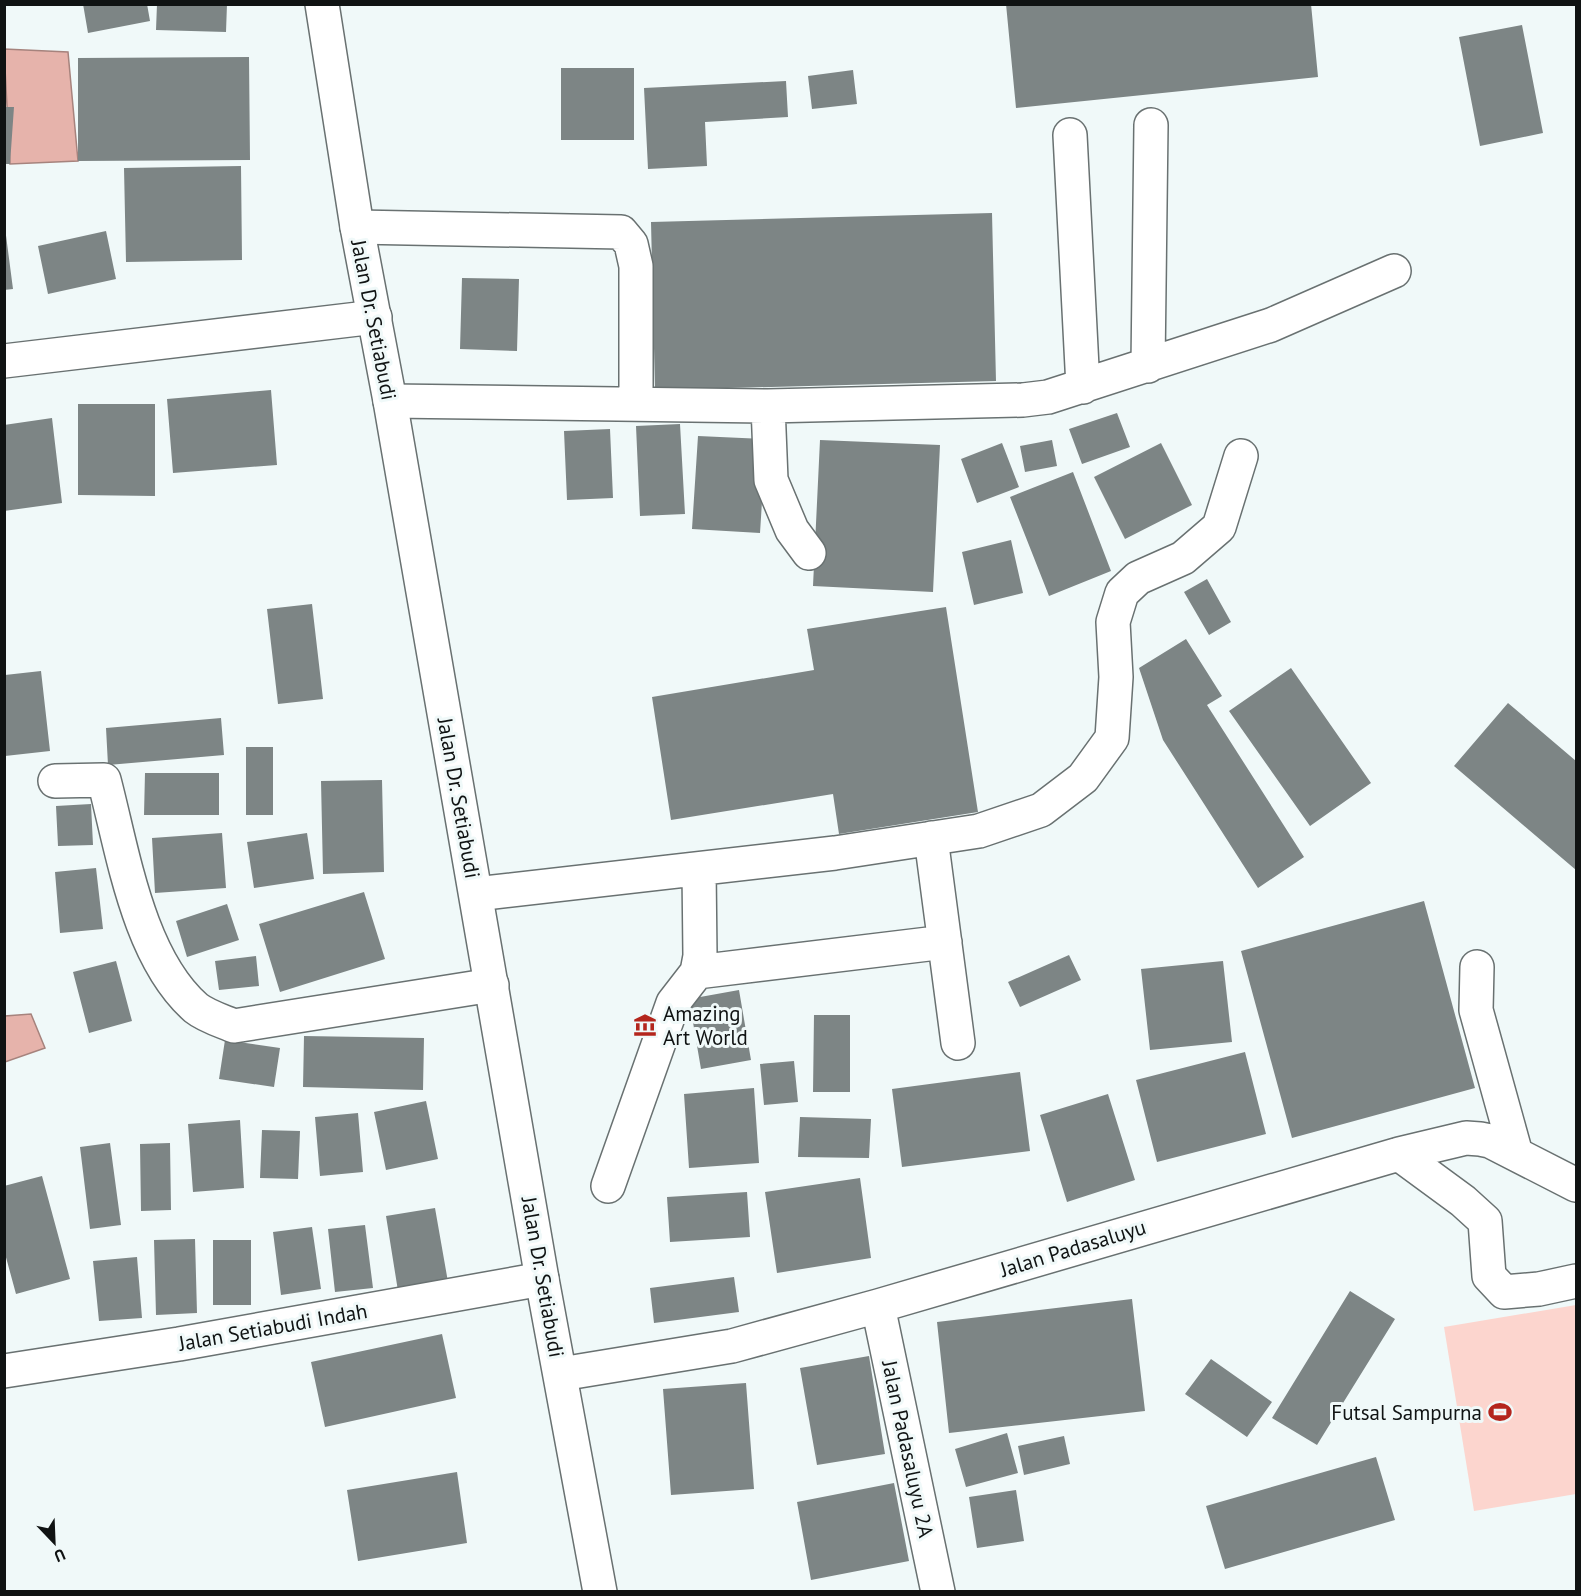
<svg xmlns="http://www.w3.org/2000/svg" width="1581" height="1596" viewBox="0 0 1581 1596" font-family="'PT Sans',sans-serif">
<rect width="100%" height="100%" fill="#f0f9f9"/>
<path fill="#fcd5ce" d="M 1576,1305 L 1576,1494 L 1474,1511 L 1444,1327 Z"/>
<path fill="#e6b3ab" stroke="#a6837d" stroke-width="1.5" d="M 4,49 L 68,52 L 78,161 L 10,164 Z
M 31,1014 L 45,1048 L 5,1062 L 5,1016 Z"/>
<path fill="#7d8585" d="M 83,4 L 147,4 L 150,21 L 88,33 Z
M 157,4 L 227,4 L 226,32 L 156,30 Z
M 1006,4 L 1311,4 L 1318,77 L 1016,108 Z
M 1522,25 L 1543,133 L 1480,146 L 1459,37 Z
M 249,57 L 250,160 L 78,161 L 78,58 Z
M 561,68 L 634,68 L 634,140 L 561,140 Z
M 853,70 L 857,104 L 812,109 L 808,76 Z
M 786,81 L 788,117 L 705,122 L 707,166 L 648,169 L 644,88 Z
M 4,107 L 14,107 L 10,164 L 4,164 Z
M 241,166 L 242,260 L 126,262 L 124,168 Z
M 992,213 L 996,381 L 655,390 L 651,222 Z
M 4,220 L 13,289 L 4,290 Z
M 106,231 L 116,279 L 48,294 L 38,246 Z
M 462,278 L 519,279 L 517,351 L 460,349 Z
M 271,390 L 277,465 L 173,473 L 167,399 Z
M 78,404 L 155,404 L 155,496 L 78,495 Z
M 1117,413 L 1130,447 L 1082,464 L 1069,429 Z
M 52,418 L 62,503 L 4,511 L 4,425 Z
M 680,424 L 685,514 L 640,516 L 636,426 Z
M 610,429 L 613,498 L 567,500 L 564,431 Z
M 698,436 L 766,439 L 760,533 L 692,529 Z
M 820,440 L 940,445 L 933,592 L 813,586 Z
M 1052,440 L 1057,466 L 1025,472 L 1020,446 Z
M 1002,443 L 1019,487 L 977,503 L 961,459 Z
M 1161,443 L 1192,505 L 1125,539 L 1094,477 Z
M 1073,472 L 1111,571 L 1049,596 L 1010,497 Z
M 1011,540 L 1023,593 L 974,605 L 962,552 Z
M 1207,579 L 1231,622 L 1209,635 L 1184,592 Z
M 312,604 L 323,699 L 278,704 L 267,609 Z
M 946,607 L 978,812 L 839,834 L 833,794 L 671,820 L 652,697 L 814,670 L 807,629 Z
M 1186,639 L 1222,696 L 1207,705 L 1304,857 L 1258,888 L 1163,740 L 1139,668 Z
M 1291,668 L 1371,783 L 1310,826 L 1229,711 Z
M 41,671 L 50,751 L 5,756 L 5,675 Z
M 1508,703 L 1576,761 L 1576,870 L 1454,766 Z
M 221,718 L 224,755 L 108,765 L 106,728 Z
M 246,747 L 273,747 L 273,815 L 246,815 Z
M 145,773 L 219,773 L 219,815 L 144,815 Z
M 382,780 L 384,872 L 323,874 L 321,781 Z
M 91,804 L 93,845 L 58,846 L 56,806 Z
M 222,833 L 226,888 L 155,893 L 152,838 Z
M 307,833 L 314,879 L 254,888 L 247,842 Z
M 96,868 L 103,929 L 60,933 L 55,872 Z
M 364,892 L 385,959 L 280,992 L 259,924 Z
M 1424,901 L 1475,1088 L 1292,1138 L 1241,951 Z
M 227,904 L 239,940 L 187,957 L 176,921 Z
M 1069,955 L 1081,980 L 1020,1007 L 1008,982 Z
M 256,956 L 259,986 L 219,990 L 215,961 Z
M 116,961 L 132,1021 L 89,1033 L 73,972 Z
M 1223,961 L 1232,1042 L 1150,1050 L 1141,969 Z
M 739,990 L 751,1060 L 701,1069 L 689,999 Z
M 814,1015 L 850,1015 L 850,1092 L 813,1092 Z
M 304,1036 L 424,1038 L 423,1090 L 303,1087 Z
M 225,1040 L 280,1048 L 274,1087 L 219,1079 Z
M 1245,1052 L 1266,1134 L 1157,1162 L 1136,1080 Z
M 794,1061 L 798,1102 L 764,1105 L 760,1064 Z
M 1020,1072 L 1030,1151 L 902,1167 L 892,1089 Z
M 754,1088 L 759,1163 L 689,1168 L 684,1094 Z
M 1108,1094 L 1135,1180 L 1067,1202 L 1040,1115 Z
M 426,1101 L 438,1159 L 386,1170 L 374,1112 Z
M 358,1113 L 363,1172 L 320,1176 L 315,1117 Z
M 800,1117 L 871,1119 L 869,1158 L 798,1157 Z
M 240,1120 L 244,1188 L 193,1192 L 188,1124 Z
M 262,1130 L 300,1131 L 298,1179 L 260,1178 Z
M 110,1143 L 121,1225 L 90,1229 L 80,1147 Z
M 170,1143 L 171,1210 L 141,1211 L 140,1144 Z
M 42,1176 L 70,1279 L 16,1294 L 4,1250 L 4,1186 Z
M 860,1178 L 871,1258 L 777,1273 L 765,1192 Z
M 747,1192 L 750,1237 L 670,1242 L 667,1197 Z
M 435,1208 L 448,1282 L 398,1291 L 386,1216 Z
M 365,1225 L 373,1288 L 335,1292 L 328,1229 Z
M 312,1227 L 321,1289 L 281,1295 L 273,1232 Z
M 195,1239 L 197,1313 L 156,1315 L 154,1240 Z
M 213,1240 L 251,1240 L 251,1305 L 213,1305 Z
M 137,1257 L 142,1318 L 99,1321 L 93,1261 Z
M 734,1277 L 739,1312 L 654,1323 L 650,1288 Z
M 1350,1291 L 1395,1319 L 1317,1445 L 1272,1418 Z
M 1132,1299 L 1145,1411 L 949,1433 L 937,1322 Z
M 442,1334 L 456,1398 L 325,1427 L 311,1362 Z
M 869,1356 L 885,1454 L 817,1465 L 800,1368 Z
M 1211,1359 L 1272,1402 L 1247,1437 L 1185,1394 Z
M 746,1383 L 754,1489 L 671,1495 L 663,1389 Z
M 1007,1433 L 1018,1473 L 966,1487 L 955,1449 Z
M 1064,1436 L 1070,1464 L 1024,1475 L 1018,1446 Z
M 1376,1457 L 1395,1520 L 1225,1569 L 1206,1506 Z
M 457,1472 L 467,1543 L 358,1561 L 347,1490 Z
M 894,1483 L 909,1561 L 811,1580 L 797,1502 Z
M 1016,1490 L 1024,1541 L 977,1548 L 969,1497 Z"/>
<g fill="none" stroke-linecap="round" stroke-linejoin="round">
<g stroke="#697171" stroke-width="36">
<path id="minor" d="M 1070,135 L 1083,387
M 357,227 L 621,232 L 631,244 L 636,266 L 636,404
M 4,361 L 375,317
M 1148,366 L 1151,125
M 390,401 L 768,406 L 1023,400 L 1048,397 L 1271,325 L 1394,271
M 768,406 L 771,480 L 792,530 L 809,553
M 55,781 L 104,780 C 123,852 138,957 196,1008 C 206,1016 222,1021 234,1026 L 492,985
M 931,838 L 958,1043
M 476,894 L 835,853 L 979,831 L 1041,810 L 1083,778 L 1112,738 L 1116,677 L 1113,622 L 1122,593 L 1138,578 L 1183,558 L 1219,527 L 1241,456
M 1477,967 L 1476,1010 L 1516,1154
M 697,972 L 945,942
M 1399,1154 L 1463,1201 L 1485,1221 L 1489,1276 L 1504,1292 L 1539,1289 L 1576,1281
M 608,1186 L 673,1003 L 697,972 L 700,956 L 699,869
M 878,1306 L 938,1592
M 4,1371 L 179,1344 L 542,1279
M 561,1374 L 732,1346 L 878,1306 L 1399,1154 L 1466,1138 L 1480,1139 L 1490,1141 L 1576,1185"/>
</g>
<g stroke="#697171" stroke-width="36">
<path id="major" d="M 322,4 L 357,227 L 390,401 L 542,1279 L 600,1592"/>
</g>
<use href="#minor" stroke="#fff" stroke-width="33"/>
<use href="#major" stroke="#fff" stroke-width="33"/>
</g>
<defs>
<g id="museum-bare" transform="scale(1.8)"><path d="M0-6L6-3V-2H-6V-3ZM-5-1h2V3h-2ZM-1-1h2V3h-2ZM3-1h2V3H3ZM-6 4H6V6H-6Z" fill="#b4261d" stroke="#f0f9f9" stroke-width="2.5" paint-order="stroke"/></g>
<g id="stadium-bare" transform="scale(1.8)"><path d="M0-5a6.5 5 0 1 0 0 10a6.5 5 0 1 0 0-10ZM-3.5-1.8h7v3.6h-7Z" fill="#b4261d" stroke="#f0f9f9" stroke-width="2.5" paint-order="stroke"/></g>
</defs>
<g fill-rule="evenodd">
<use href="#museum-bare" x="645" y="1025"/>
<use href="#stadium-bare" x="1500" y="1412"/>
</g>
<g text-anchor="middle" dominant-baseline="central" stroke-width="6" stroke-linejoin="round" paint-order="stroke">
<g font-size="21" fill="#101313" stroke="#f0f9f9">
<text transform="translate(374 320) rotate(79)">Jalan Dr. Setiabudi</text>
<text transform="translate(459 798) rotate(80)">Jalan Dr. Setiabudi</text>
<text transform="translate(1073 1248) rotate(-17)">Jalan Padasaluyu</text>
<text transform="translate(543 1277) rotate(80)">Jalan Dr. Setiabudi</text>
<text transform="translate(273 1327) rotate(-10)">Jalan Setiabudi Indah</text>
<text transform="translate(908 1449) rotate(78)">Jalan Padasaluyu 2A</text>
</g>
<g font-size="21" fill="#101313" stroke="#f0f9f9" text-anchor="start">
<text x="663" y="1013">Amazing<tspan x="663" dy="24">Art World</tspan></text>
<text x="1482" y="1412" text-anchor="end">Futsal Sampurna</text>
</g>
</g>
<rect width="1581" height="1596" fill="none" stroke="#101313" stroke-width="12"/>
<g transform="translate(54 1542) rotate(157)" stroke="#f0f9f9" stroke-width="4.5" paint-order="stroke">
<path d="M0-4.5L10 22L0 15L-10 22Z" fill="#101313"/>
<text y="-9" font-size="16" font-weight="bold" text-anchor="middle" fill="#101313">U</text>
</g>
</svg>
